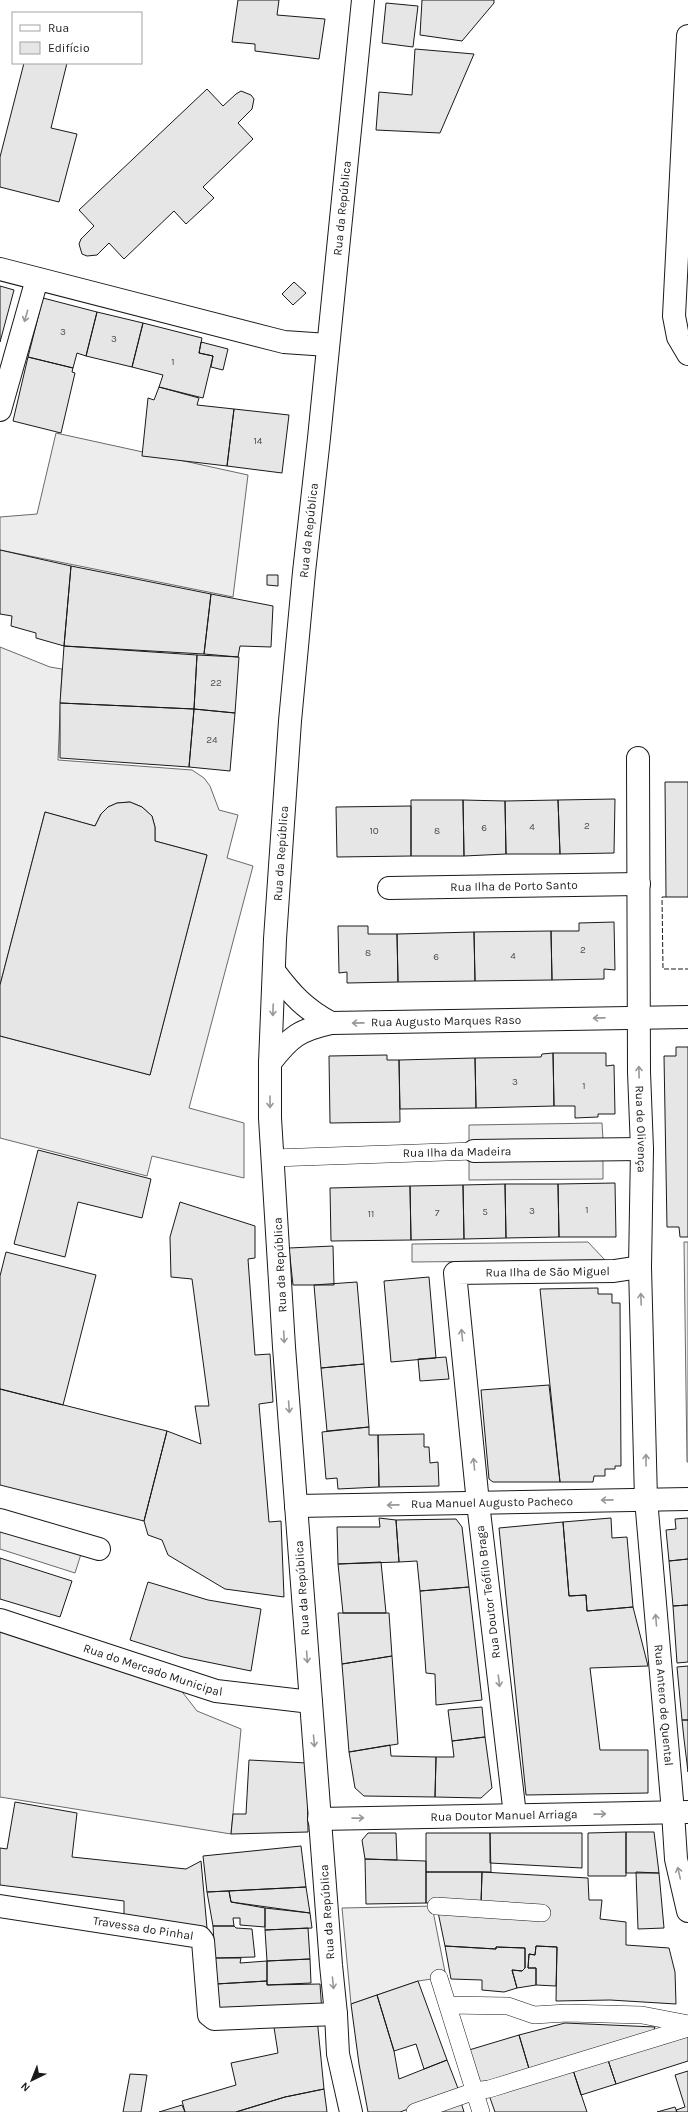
<svg xmlns="http://www.w3.org/2000/svg" width="688" height="2112" viewBox="0 0 688 2112" font-family="Karla,sans-serif">
<rect width="100%" height="100%" fill="#fff"/>
<path fill="#ededed" stroke="#6a6a6a" d="M 56,433 L 248,475 L 233,597 L 0,550 L 0,517 L 37,514 Z
M 0,647 L 50,667 L 62,669 L 58,760 L 192,770 L 204,778 L 210,786 L 219,810 L 238,815 L 227,858 L 253,866 L 189,1108 L 244,1123 L 244,1178 L 152,1156 L 147,1176 L 0,1138 L 0,1036 L 150,1075 L 207,855 L 155,841 L 155,827 L 152,816 L 142,807 L 130,802 L 117,803 L 108,807 L 101,814 L 95,826 L 45,812 L 0,985 Z
M 602,1123 L 603,1140 L 469,1142 L 469,1125 Z
M 603,1159 L 603,1179 L 469,1180 L 469,1160 Z
M 588,1242 L 605,1260 L 412,1262 L 412,1244 Z
M 684,1242 L 688,1242 L 688,1462 L 687,1462 Z
M 0,1529 L 81,1554 L 75,1573 L 0,1549 Z
M 0,1628 L 180,1689 L 197,1711 L 241,1729 L 231,1834 L 0,1797 Z
M 436,1906 L 433,1911 L 446,1977 L 418,1981 L 351,2004 L 342,1908 Z"/>
<path fill="#e6e6e6" stroke="#1a1a1a" d="M 238,0 L 279,0 L 277,15 L 325,19 L 319,59 L 255,51 L 255,44 L 232,42 Z
M 422,0 L 494,0 L 494,3 L 462,41 L 420,35 Z
M 386,3 L 418,6 L 413,47 L 382,43 Z
M 415,49 L 474,54 L 440,133 L 376,130 L 379,92 L 412,95 Z
M 24,63 L 67,63 L 51,128 L 77,134 L 59,202 L 0,187 L 0,157 Z
M 207,89 L 223,106 L 236,94 L 241,91 L 251,95 L 254,99 L 252,109 L 238,123 L 253,139 L 203,187 L 214,198 L 186,224 L 174,211 L 124,259 L 109,243 L 97,255 L 87,256 L 82,254 L 79,244 L 81,239 L 94,226 L 79,210 Z
M 294,282 L 306,293 L 293,305 L 282,294 Z
M 0,286 L 14,290 L 0,342 Z
M 43,298 L 97,312 L 86,356 L 77,353 L 73,368 L 28,357 Z
M 97,312 L 143,323 L 132,367 L 86,356 Z
M 143,323 L 202,338 L 199,353 L 213,356 L 203,398 L 159,387 L 163,375 L 132,367 Z
M 201,342 L 228,349 L 223,370 L 211,367 L 213,356 L 199,353 Z
M 28,357 L 73,368 L 72,372 L 75,373 L 61,433 L 13,421 Z
M 159,387 L 199,398 L 197,405 L 234,409 L 227,466 L 142,456 L 148,398 L 154,400 Z
M 234,409 L 289,415 L 282,473 L 227,466 Z
M 0,550 L 71,566 L 64,646 L 36,638 L 36,633 L 11,626 L 12,616 L 0,614 Z
M 71,566 L 211,594 L 204,654 L 64,646 Z
M 267,575 L 278,575 L 278,586 L 267,585 Z
M 211,594 L 273,606 L 271,647 L 240,646 L 238,657 L 204,654 Z
M 64,646 L 197,655 L 194,709 L 60,703 Z
M 197,655 L 239,657 L 235,713 L 194,709 Z
M 60,703 L 194,709 L 189,767 L 60,758 Z
M 194,709 L 235,713 L 230,771 L 189,767 Z
M 665,782 L 688,782 L 688,897 L 666,897 Z
M 615,799 L 614,853 L 560,854 L 558,800 Z
M 411,800 L 463,800 L 464,856 L 411,856 Z
M 463,800 L 505,801 L 506,854 L 464,856 Z
M 558,800 L 560,854 L 506,854 L 505,801 Z
M 130,802 L 142,807 L 152,816 L 155,827 L 155,841 L 207,855 L 150,1075 L 0,1036 L 0,985 L 45,812 L 95,826 L 101,814 L 108,807 L 117,803 Z
M 411,806 L 411,856 L 337,857 L 336,807 Z
M 614,922 L 615,970 L 604,969 L 604,979 L 552,980 L 551,931 L 579,931 L 579,923 Z
M 338,926 L 368,926 L 368,934 L 397,934 L 398,982 L 347,983 L 347,972 L 339,973 Z
M 551,931 L 552,980 L 475,981 L 474,932 Z
M 474,932 L 475,981 L 398,982 L 397,934 Z
M 676,1047 L 688,1047 L 688,1237 L 680,1237 L 679,1227 L 667,1227 L 664,1056 L 676,1056 Z
M 553,1053 L 606,1053 L 606,1066 L 614,1065 L 615,1114 L 598,1114 L 598,1117 L 575,1118 L 575,1106 L 554,1106 Z
M 553,1053 L 554,1106 L 476,1108 L 475,1058 L 541,1057 L 542,1054 Z
M 387,1055 L 387,1060 L 399,1060 L 400,1122 L 330,1123 L 329,1056 Z
M 475,1058 L 476,1108 L 400,1109 L 399,1060 Z
M 38,1150 L 151,1179 L 142,1218 L 78,1202 L 65,1257 L 14,1244 Z
M 615,1183 L 616,1237 L 559,1237 L 558,1184 Z
M 505,1184 L 558,1184 L 559,1237 L 506,1238 Z
M 505,1184 L 506,1238 L 464,1239 L 463,1185 Z
M 463,1185 L 464,1239 L 411,1240 L 410,1186 Z
M 410,1186 L 411,1240 L 331,1241 L 330,1188 Z
M 180,1202 L 255,1226 L 255,1258 L 248,1259 L 255,1355 L 270,1354 L 273,1402 L 259,1404 L 269,1522 L 281,1521 L 284,1597 L 225,1589 L 168,1555 L 162,1540 L 148,1535 L 144,1521 L 167,1431 L 201,1444 L 195,1406 L 209,1406 L 192,1279 L 171,1277 L 170,1237 Z
M 333,1246 L 334,1285 L 293,1285 L 289,1248 Z
M 6,1252 L 96,1275 L 63,1405 L 0,1389 L 0,1276 Z
M 429,1277 L 436,1358 L 391,1362 L 384,1281 Z
M 357,1282 L 364,1364 L 321,1368 L 314,1285 Z
M 598,1288 L 598,1294 L 612,1294 L 612,1303 L 620,1303 L 621,1466 L 615,1466 L 615,1469 L 605,1469 L 605,1476 L 594,1476 L 593,1482 L 560,1482 L 540,1289 Z
M 446,1357 L 449,1379 L 420,1381 L 418,1359 Z
M 364,1364 L 369,1427 L 327,1431 L 321,1368 Z
M 549,1385 L 560,1482 L 493,1482 L 489,1479 L 481,1390 Z
M 0,1389 L 167,1431 L 144,1521 L 0,1485 Z
M 369,1427 L 369,1435 L 378,1435 L 379,1487 L 338,1489 L 337,1478 L 326,1479 L 322,1432 Z
M 424,1434 L 424,1447 L 429,1447 L 430,1463 L 438,1462 L 439,1486 L 379,1487 L 378,1435 Z
M 379,1518 L 396,1520 L 399,1562 L 338,1564 L 337,1527 L 380,1527 Z
M 611,1518 L 612,1538 L 627,1537 L 633,1607 L 587,1611 L 586,1595 L 569,1596 L 563,1522 Z
M 688,1518 L 688,1559 L 669,1561 L 666,1530 L 676,1529 L 675,1519 Z
M 456,1519 L 462,1527 L 469,1587 L 420,1591 L 417,1561 L 399,1562 L 396,1520 Z
M 563,1522 L 569,1596 L 586,1595 L 587,1611 L 633,1607 L 648,1666 L 590,1668 L 600,1750 L 648,1750 L 648,1793 L 526,1795 L 499,1528 Z
M 0,1558 L 72,1581 L 60,1617 L 0,1599 Z
M 688,1559 L 688,1605 L 673,1606 L 669,1561 Z
M 381,1562 L 386,1613 L 343,1613 L 338,1564 Z
M 148,1582 L 208,1600 L 261,1609 L 251,1671 L 183,1657 L 130,1640 Z
M 469,1587 L 482,1700 L 436,1705 L 435,1674 L 426,1673 L 420,1591 Z
M 688,1605 L 688,1662 L 677,1663 L 673,1606 Z
M 338,1613 L 389,1613 L 392,1656 L 342,1664 Z
M 392,1656 L 398,1744 L 349,1752 L 342,1664 Z
M 688,1666 L 688,1720 L 682,1720 L 677,1667 Z
M 482,1707 L 485,1737 L 452,1741 L 448,1710 Z
M 682,1720 L 688,1720 L 688,1772 L 684,1739 Z
M 485,1737 L 492,1788 L 481,1798 L 435,1797 L 436,1757 L 454,1757 L 452,1741 Z
M 390,1745 L 391,1756 L 436,1757 L 435,1797 L 364,1796 L 355,1788 L 349,1752 Z
M 249,1760 L 307,1763 L 308,1832 L 231,1834 L 233,1814 L 246,1814 Z
M 15,1802 L 77,1813 L 72,1857 L 186,1869 L 201,1861 L 207,1928 L 124,1920 L 124,1901 L 0,1885 L 0,1848 L 7,1849 Z
M 626,1832 L 626,1876 L 588,1876 L 588,1833 Z
M 626,1832 L 654,1832 L 659,1873 L 626,1873 Z
M 368,1833 L 396,1833 L 397,1860 L 365,1859 L 362,1840 Z
M 426,1833 L 490,1833 L 491,1872 L 426,1872 Z
M 490,1833 L 582,1833 L 582,1868 L 490,1863 Z
M 301,1846 L 306,1887 L 207,1892 L 203,1856 Z
M 365,1859 L 426,1861 L 426,1903 L 366,1904 Z
M 426,1872 L 482,1872 L 481,1904 L 426,1903 Z
M 482,1872 L 588,1878 L 589,1900 L 602,1900 L 600,1919 L 626,1922 L 626,1945 L 669,1948 L 675,1972 L 676,2004 L 610,2000 L 556,2001 L 557,1947 L 536,1946 L 535,1955 L 529,1954 L 528,1968 L 536,1968 L 536,1985 L 517,1988 L 512,1970 L 522,1971 L 525,1968 L 525,1948 L 496,1947 L 496,1949 L 445,1946 L 438,1912 L 481,1904 Z
M 636,1872 L 659,1873 L 664,1928 L 638,1929 Z
M 306,1887 L 310,1913 L 231,1902 L 229,1891 Z
M 229,1891 L 231,1902 L 265,1908 L 265,1927 L 240,1925 L 240,1918 L 233,1918 L 234,1926 L 213,1926 L 207,1892 Z
M 265,1908 L 310,1913 L 312,1928 L 265,1930 Z
M 213,1926 L 234,1926 L 236,1928 L 252,1929 L 255,1957 L 215,1958 Z
M 308,1928 L 310,1959 L 267,1961 L 265,1930 Z
M 445,1946 L 496,1949 L 496,1947 L 525,1948 L 525,1968 L 522,1971 L 512,1970 L 517,1988 L 504,1992 L 482,1990 L 482,1980 L 451,1979 Z
M 536,1946 L 557,1947 L 556,1986 L 536,1985 L 536,1968 L 528,1968 L 529,1954 L 535,1955 Z
M 215,1958 L 241,1958 L 240,1963 L 267,1961 L 267,1981 L 216,1984 Z
M 310,1959 L 311,1983 L 267,1985 L 267,1961 Z
M 267,1981 L 267,1985 L 320,1984 L 322,2013 L 219,2015 L 216,1984 Z
M 418,1981 L 447,2060 L 424,2069 L 416,2044 L 394,2051 L 377,1995 Z
M 377,1995 L 394,2051 L 399,2079 L 447,2060 L 459,2091 L 400,2112 L 368,2112 L 359,2064 L 351,2004 Z
M 317,2018 L 324,2089 L 285,2097 L 236,2112 L 185,2112 L 182,2101 L 236,2085 L 231,2063 L 278,2053 L 273,2021 Z
M 565,2023 L 655,2027 L 651,2037 L 530,2072 L 519,2035 Z
M 519,2035 L 530,2072 L 480,2087 L 469,2050 Z
M 688,2036 L 688,2061 L 616,2084 L 608,2060 Z
M 608,2060 L 616,2084 L 581,2095 L 573,2070 Z
M 573,2070 L 587,2112 L 495,2112 L 489,2095 Z
M 688,2071 L 688,2112 L 677,2112 L 676,2110 L 685,2107 L 675,2075 Z
M 130,2074 L 147,2075 L 141,2112 L 123,2112 Z
M 324,2089 L 327,2112 L 236,2112 L 285,2097 Z
M 460,2099 L 464,2112 L 419,2112 Z
M 182,2105 L 185,2112 L 159,2112 Z
M 675,2107 L 677,2112 L 657,2112 Z"/>
<g fill="none" stroke-linecap="round" stroke-linejoin="round">
<g stroke="#1a1a1a" stroke-width="18">
<path id="pedestrian" d="M 273,1158 L 474,1151
M 436,1906 L 542,1913
M 439,1978 L 481,2112
M 448,2005 L 508,2006 L 534,2015 L 567,2013 L 642,2015 L 688,2024
M 415,2112 L 475,2091 L 489,2089 L 688,2028"/>
</g>
<g stroke="#1a1a1a" stroke-width="24">
<g id="minor">
<path d="M 688,36 L 674,316 L 678,337 L 688,354"/>
<path d="M 0,269 L 284,342 L 328,345"/>
<path d="M 0,410 L 37,279"/>
<path id="s1" d="M 638,758 L 639,1072 L 642,1149 L 640,1267 L 646,1499 L 673,1812 L 676,1859 L 688,1911"/>
<path id="s2" d="M 389,888 L 639,884"/>
<path id="s3" d="M 274,971 C 292,995 305,1009 331,1023 L 688,1017"/>
<path d="M 270,1063 C 290,1037 299,1030 331,1023"/>
<path d="M 474,1151 L 642,1149"/>
<path d="M 0,1520 L 99,1549"/>
<path id="s4" d="M 0,1620 L 216,1691 L 311,1702"/>
<path id="s5" d="M 515,1815 L 478,1503 L 455,1273 L 614,1271 L 640,1267"/>
<path id="s6" d="M 0,1906 L 200,1937 L 203,1941 L 209,2015 L 214,2019 L 336,2014"/>
</g>
</g>
<g stroke="#1a1a1a" stroke-width="24">
<g id="secondary">
<path id="s7" d="M 296,1506 L 688,1499"/>
<path id="s8" d="M 319,1819 L 688,1812"/>
</g>
</g>
<g stroke="#1a1a1a" stroke-width="24">
<g id="primary">
<path id="s9" d="M 351,2112 L 338,2054 L 336,2014 L 331,1965 L 284,1347 L 270,1118 L 270,1063 L 275,939 L 290,721 L 304,572 L 319,438 L 363,0"/>
</g>
</g>
<use href="#pedestrian" stroke="#fff" stroke-width="17"/>
<use href="#minor" stroke="#fff" stroke-width="22"/>
<use href="#secondary" stroke="#fff" stroke-width="22"/>
<use href="#primary" stroke="#fff" stroke-width="22"/>
<path stroke="#1a1a1a" stroke-width="1" stroke-dasharray="5 2" stroke-linecap="butt" d="M 666,897 L 662,897 L 663,969 L 688,969"/>
</g>
<defs><path id="oneway-shaft" d="M-6 0H5M1.5-3L5.5 0L1.5 3" fill="none" stroke-width="1.6" stroke-linecap="round" stroke-linejoin="round"/></defs>
<g stroke="#989898">
<use href="#oneway-shaft" transform="translate(26 316) rotate(106)"/>
<use href="#oneway-shaft" transform="translate(273 1010) rotate(92)"/>
<use href="#oneway-shaft" transform="translate(599 1018) rotate(179)"/>
<use href="#oneway-shaft" transform="translate(358 1023) rotate(179)"/>
<use href="#oneway-shaft" transform="translate(639 1072) rotate(-91)"/>
<use href="#oneway-shaft" transform="translate(270 1102) rotate(90)"/>
<use href="#oneway-shaft" transform="translate(641 1299) rotate(-92)"/>
<use href="#oneway-shaft" transform="translate(462 1335) rotate(-96)"/>
<use href="#oneway-shaft" transform="translate(284 1337) rotate(87)"/>
<use href="#oneway-shaft" transform="translate(289 1407) rotate(86)"/>
<use href="#oneway-shaft" transform="translate(646 1460) rotate(-90)"/>
<use href="#oneway-shaft" transform="translate(474 1464) rotate(-96)"/>
<use href="#oneway-shaft" transform="translate(607 1500) rotate(179)"/>
<use href="#oneway-shaft" transform="translate(393 1505) rotate(179)"/>
<use href="#oneway-shaft" transform="translate(656 1620) rotate(-95)"/>
<use href="#oneway-shaft" transform="translate(307 1657) rotate(86)"/>
<use href="#oneway-shaft" transform="translate(499 1681) rotate(83)"/>
<use href="#oneway-shaft" transform="translate(314 1741) rotate(85)"/>
<use href="#oneway-shaft" transform="translate(600 1814) rotate(-1)"/>
<use href="#oneway-shaft" transform="translate(358 1818) rotate(-1)"/>
<use href="#oneway-shaft" transform="translate(679 1873) rotate(-103)"/>
<use href="#oneway-shaft" transform="translate(333 1983) rotate(84)"/>
</g>
<g text-anchor="middle" dominant-baseline="central" stroke-width="3" stroke-linejoin="round" paint-order="stroke">
<g font-size="10" fill="#4d4d4d">
<text x="63" y="332">3</text>
<text x="114" y="339">3</text>
<text x="173" y="362">1</text>
<text x="258" y="441">14</text>
<text x="216" y="683">22</text>
<text x="212" y="740">24</text>
<text x="587" y="826">2</text>
<text x="532" y="827">4</text>
<text x="484" y="828">6</text>
<text x="374" y="831">10</text>
<text x="437" y="831">8</text>
<text x="583" y="950">2</text>
<text x="368" y="953">8</text>
<text x="513" y="956">4</text>
<text x="436" y="957">6</text>
<text x="515" y="1082">3</text>
<text x="584" y="1086">1</text>
<text x="587" y="1210">1</text>
<text x="532" y="1211">3</text>
<text x="485" y="1212">5</text>
<text x="437" y="1213">7</text>
<text x="371" y="1214">11</text>
</g>
<g font-size="12" fill="#1a1a1a" stroke="#fff">
<text stroke="none"><textPath href="#s9" startOffset="1911">Rua da República</textPath></text>
<text stroke="none"><textPath href="#s9" startOffset="1587">Rua da República</textPath></text>
<text stroke="none"><textPath href="#s9" startOffset="1263">Rua da República</textPath></text>
<text stroke="none"><textPath href="#s2" startOffset="125">Rua Ilha de Porto Santo</textPath></text>
<text stroke="none"><textPath href="#s3" startOffset="193">Rua Augusto Marques Raso</textPath></text>
<text stroke="none"><textPath href="#s1" startOffset="371">Rua de Olivença</textPath></text>
<text transform="translate(457 1152) rotate(-1)">Rua Ilha da Madeira</text>
<text transform="translate(280 1265) rotate(-93)">Rua da República</text>
<text stroke="none"><textPath href="#s5" startOffset="638">Rua Ilha de São Miguel</textPath></text>
<text stroke="none"><textPath href="#s7" startOffset="196">Rua Manuel Augusto Pacheco</textPath></text>
<text transform="translate(302 1588) rotate(-94)">Rua da República</text>
<text transform="translate(488 1592) rotate(-97)">Rua Doutor Teófilo Braga</text>
<text stroke="none"><textPath href="#s4" startOffset="161">Rua do Mercado Municipal</textPath></text>
<text stroke="none"><textPath href="#s1" startOffset="948">Rua Antero de Quental</textPath></text>
<text stroke="none"><textPath href="#s8" startOffset="185">Rua Doutor Manuel Arriaga</textPath></text>
<text transform="translate(327 1912) rotate(-94)">Rua da República</text>
<text stroke="none"><textPath href="#s6" startOffset="145">Travessa do Pinhal</textPath></text>
</g>
</g>
<rect x="12" y="12" width="130" height="52" fill="#ffffff" stroke="#a3a3a3"/>
<rect x="20" y="25" width="20" height="6" fill="#ffffff" stroke="#a3a3a3"/>
<text x="48" y="32" font-size="12" fill="#1a1a1a">Rua</text>
<rect x="20" y="42" width="20" height="12" fill="#e6e6e6" stroke="#a3a3a3"/>
<text x="48" y="52" font-size="12" fill="#1a1a1a">Edifício</text>
<g transform="translate(32 2080) rotate(223)" stroke="#ffffff" stroke-width="3" paint-order="stroke">
<path d="M0-3L7 15L0 10L-7 15Z" fill="#1a1a1a"/>
<text y="-6" font-size="11" font-weight="bold" text-anchor="middle" fill="#1a1a1a">N</text>
</g>
</svg>
